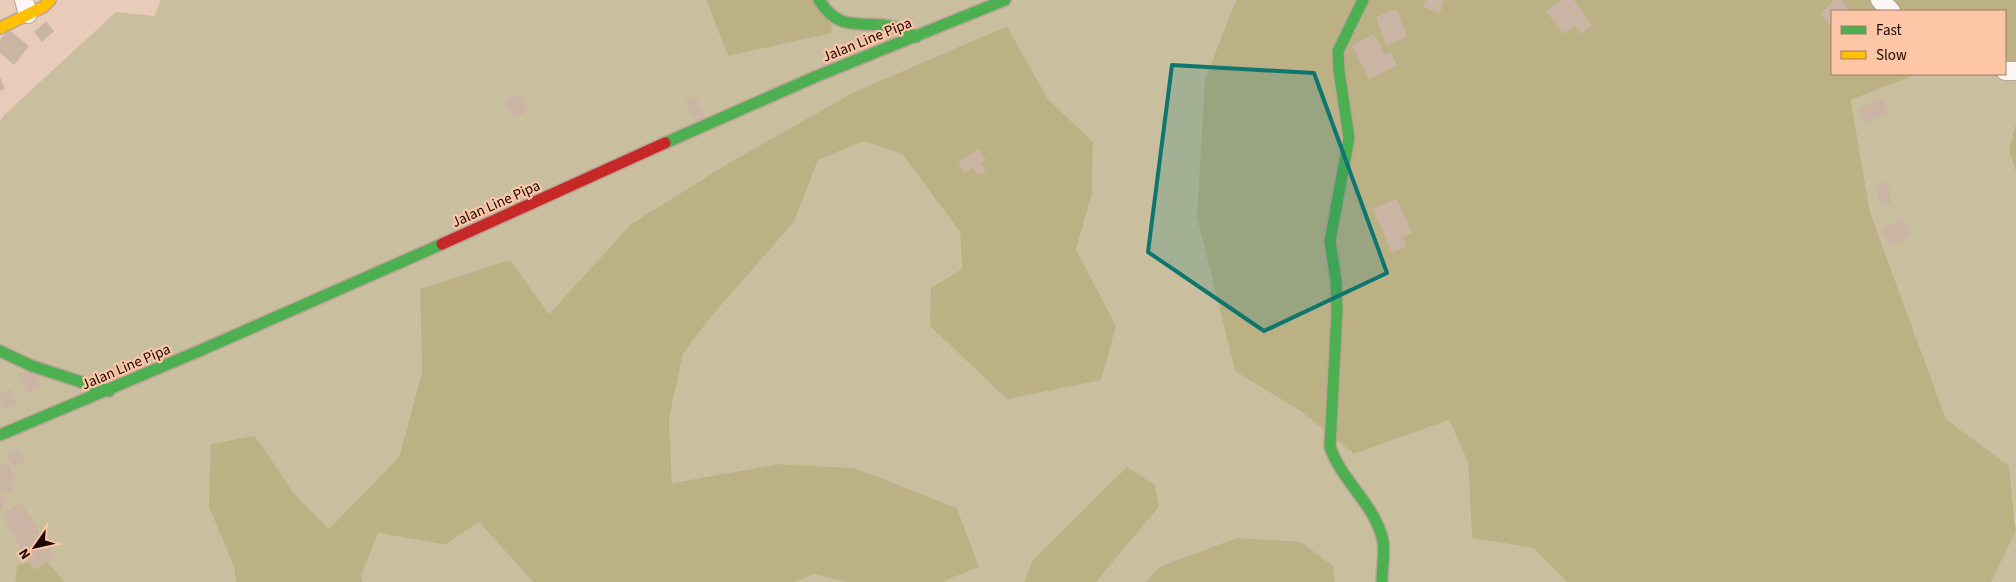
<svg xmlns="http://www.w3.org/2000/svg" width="2016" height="582" viewBox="0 0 2016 582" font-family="'Source Sans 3',sans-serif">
<rect width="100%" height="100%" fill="#e9cbba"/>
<path fill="#c9be9e" d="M 161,0 L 706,0 L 728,56 L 829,0 L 1236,0 L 1205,79 L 1299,410 L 1354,454 L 1449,420 L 1468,462 L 1472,538 L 1533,548 L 1567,582 L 1335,582 L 1333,566 L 1159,567 L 1145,582 L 1096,582 L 1159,507 L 1032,561 L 1024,582 L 942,582 L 979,567 L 957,508 L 855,468 L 779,464 L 672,483 L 669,419 L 683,354 L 710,318 L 794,222 L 818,160 L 864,141 L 902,154 L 960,232 L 962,269 L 932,288 L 1116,326 L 1076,249 L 1092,195 L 1093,142 L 1048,99 L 1007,26 L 854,92 L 732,161 L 631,224 L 549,314 L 420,289 L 422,372 L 399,457 L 329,529 L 295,495 L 255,437 L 234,566 L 236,582 L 65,582 L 44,558 L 17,565 L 15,582 L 0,582 L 0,121 L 3,116 L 116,12 L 154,16 Z
M 1917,74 L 1988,74 L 2016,81 L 2016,123 L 2009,149 L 2016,173 L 2016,523 L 2009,466 L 1946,419 L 1870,212 L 1851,100 Z
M 479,522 L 533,582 L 363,582 L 361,576 L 378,533 L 445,545 Z
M 2016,531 L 2016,582 L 1991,582 Z
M 813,574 L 846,582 L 796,582 Z"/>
<path fill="#bbb185" d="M 706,0 L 829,0 L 832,33 L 728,56 Z
M 1236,0 L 2016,0 L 2016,81 L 1988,74 L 2005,74 L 2005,11 L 1832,11 L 1832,74 L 1917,74 L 1851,100 L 1870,212 L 1946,419 L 2009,466 L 2016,531 L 1991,582 L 1567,582 L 1533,548 L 1472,538 L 1468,462 L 1449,420 L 1354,454 L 1299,410 L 1235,371 L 1197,217 L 1205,79 Z
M 1007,26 L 1048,99 L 1093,142 L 1092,195 L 1076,249 L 1116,326 L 1101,380 L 1007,399 L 930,326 L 931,288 L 962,269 L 960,232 L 902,154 L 864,141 L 818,160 L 794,222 L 710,318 L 683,354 L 669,419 L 672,483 L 779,464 L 855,468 L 957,508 L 979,567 L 942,582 L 846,582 L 813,574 L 796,582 L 533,582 L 479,522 L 445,545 L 378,533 L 361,576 L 363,582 L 236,582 L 234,566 L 209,507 L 211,444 L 255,436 L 295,495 L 329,529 L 399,457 L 422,372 L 420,289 L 510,260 L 549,314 L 631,224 L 732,161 L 854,92 Z
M 2016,123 L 2016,173 L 2009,149 Z
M 1127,467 L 1155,485 L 1159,507 L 1096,582 L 1024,582 L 1032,561 Z
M 1237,538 L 1301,542 L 1333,566 L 1335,582 L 1145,582 L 1159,567 Z
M 44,558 L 65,582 L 15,582 L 17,565 Z"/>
<path fill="#cab5a4" d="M 1426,0 L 1444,0 L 1440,13 L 1423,7 Z
M 1561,0 L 1574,0 L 1592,26 L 1581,34 L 1574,26 L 1563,34 L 1546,11 Z
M 1834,0 L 1841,0 L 1850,10 L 1832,11 L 1832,27 L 1820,14 Z
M 1397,9 L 1407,37 L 1386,45 L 1376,17 Z
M 46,21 L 54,31 L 42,42 L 34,32 Z
M 8,29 L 29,46 L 14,65 L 0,53 L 0,40 Z
M 1374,34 L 1385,55 L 1391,52 L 1397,65 L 1369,79 L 1352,46 Z
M 0,77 L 5,89 L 0,91 Z
M 519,93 L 528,111 L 514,119 L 504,102 Z
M 695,96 L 706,117 L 696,122 L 685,101 Z
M 1882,98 L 1889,112 L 1864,124 L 1857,109 Z
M 979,149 L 986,160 L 981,164 L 986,171 L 978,175 L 973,168 L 964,173 L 958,162 Z
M 1888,182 L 1891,203 L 1879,205 L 1876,184 Z
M 1397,199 L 1412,233 L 1402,237 L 1406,246 L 1392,253 L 1373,209 Z
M 1902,218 L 1912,236 L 1890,247 L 1880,229 Z
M 33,367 L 42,387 L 28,393 L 19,374 Z
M 11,389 L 17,405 L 4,410 L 0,400 L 0,394 Z
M 18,448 L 25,461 L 13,467 L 6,454 Z
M 7,462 L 16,480 L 11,482 L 14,489 L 3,495 L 0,488 L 0,466 Z
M 0,495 L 6,497 L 0,513 Z
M 22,502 L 54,558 L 34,570 L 1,514 Z"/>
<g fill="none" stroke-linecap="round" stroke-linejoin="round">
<g stroke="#bba396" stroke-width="20">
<path id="street" d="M 24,0 L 28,14
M 1880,0 L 1891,11
M 2005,71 L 2016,71"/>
</g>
<g stroke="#bba396" stroke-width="14">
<path id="fast" d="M 819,0 C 841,35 862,19 895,27 C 902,29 909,34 916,37
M 1363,0 L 1338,51 L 1339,71 L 1349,138 L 1330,241 L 1336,281 L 1337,311 L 1330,447 C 1342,482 1375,504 1383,541 C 1385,553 1382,568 1382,580
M 665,143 L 817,76 L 1005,0
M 0,351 L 32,366 L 109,391
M 0,435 L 199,351 L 442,244"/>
</g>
<g stroke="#bba396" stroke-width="14">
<path id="slow" d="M 0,28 L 43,7 L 50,0"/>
</g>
<g stroke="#bba396" stroke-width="14">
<path id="jam" d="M 442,244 L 665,143"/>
</g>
<use href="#street" stroke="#fcf7f5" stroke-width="18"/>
<use href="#fast" stroke="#4caf50" stroke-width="11"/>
<use href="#slow" stroke="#ffc107" stroke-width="11"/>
<use href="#jam" stroke="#c62828" stroke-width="11"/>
</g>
<path fill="#0f766e" fill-opacity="0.2" stroke="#0f766e" stroke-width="4" stroke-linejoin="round" d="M 1172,65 L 1314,73 L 1387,273 L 1264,331 L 1148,252 Z"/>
<g text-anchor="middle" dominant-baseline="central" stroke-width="4.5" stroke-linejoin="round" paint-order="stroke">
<g font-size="15" fill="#1a0801" stroke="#fdc6a6">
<text transform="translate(867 40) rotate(-22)">Jalan Line Pipa</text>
<text transform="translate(496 204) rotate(-24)">Jalan Line Pipa</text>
<text transform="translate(126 367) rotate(-23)">Jalan Line Pipa</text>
</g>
</g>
<rect x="1831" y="10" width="175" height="65" fill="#fdc6a6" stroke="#a27a64"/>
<rect x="1841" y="26" width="25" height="8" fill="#4caf50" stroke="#a27a64"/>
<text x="1876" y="35" font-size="15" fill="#1a0801">Fast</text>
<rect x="1841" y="51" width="25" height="8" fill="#ffc107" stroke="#a27a64"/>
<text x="1876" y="60" font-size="15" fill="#1a0801">Slow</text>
<g transform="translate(35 547) rotate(236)" stroke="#fdc6a6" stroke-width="4" paint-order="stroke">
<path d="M0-4L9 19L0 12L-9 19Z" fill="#1a0801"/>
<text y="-8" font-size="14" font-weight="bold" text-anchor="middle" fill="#1a0801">N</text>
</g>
</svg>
